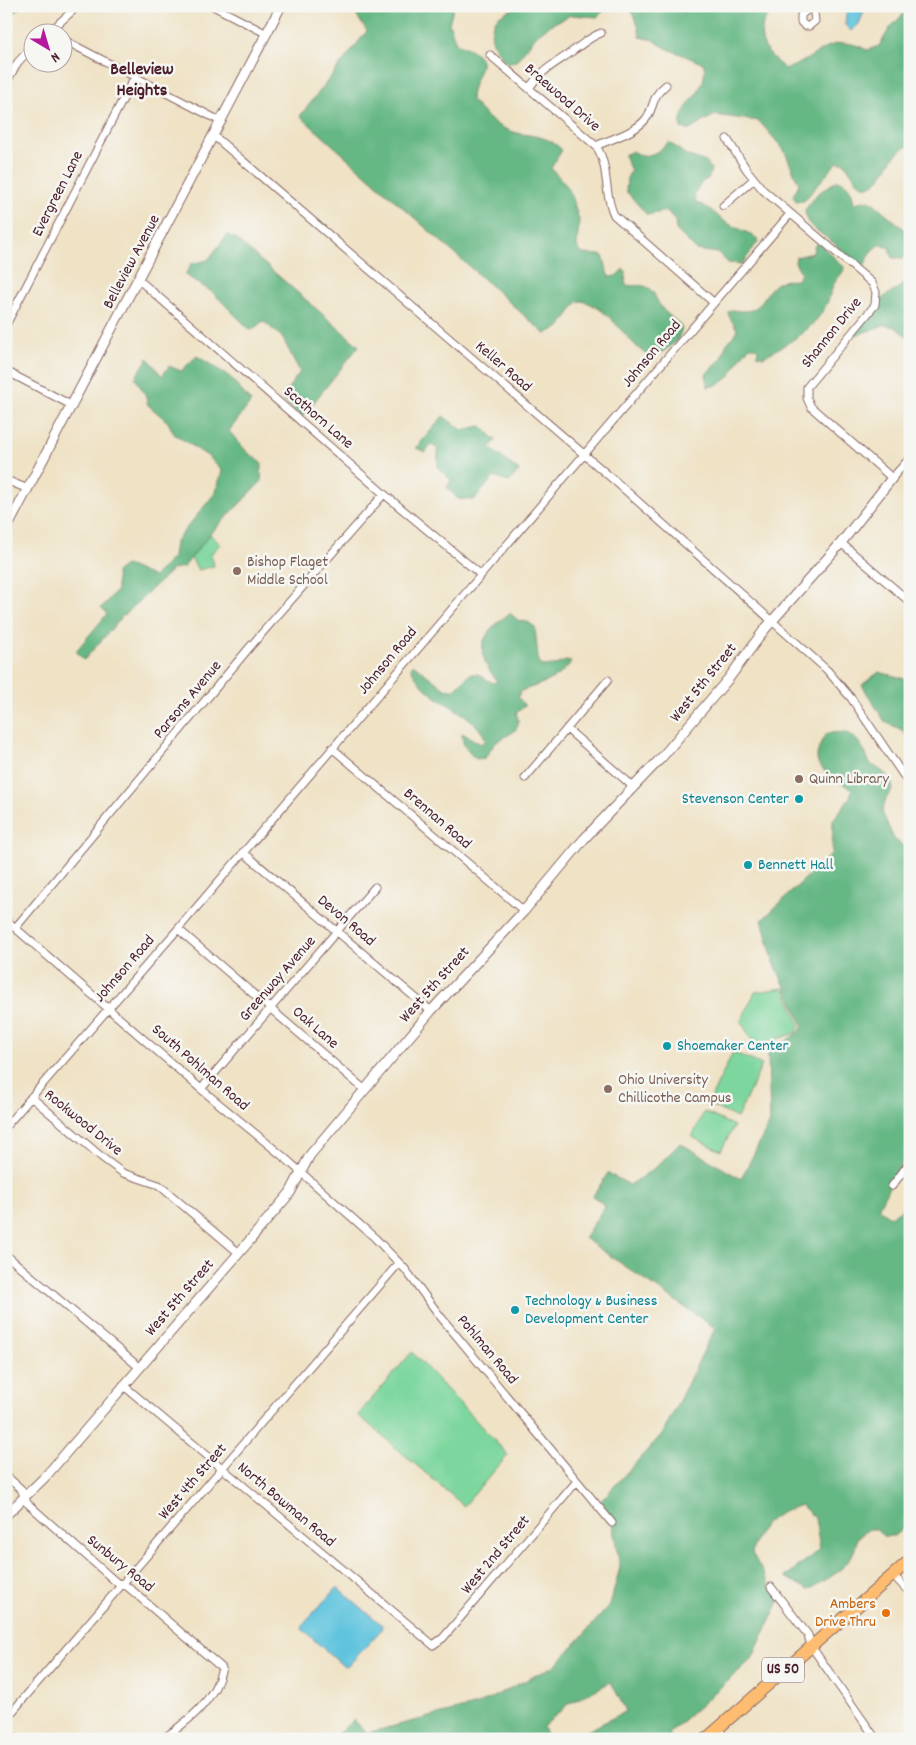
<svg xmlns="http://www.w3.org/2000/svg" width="916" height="1745" viewBox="0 0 916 1745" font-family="Dekko,sans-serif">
<rect width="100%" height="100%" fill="#f6f6f2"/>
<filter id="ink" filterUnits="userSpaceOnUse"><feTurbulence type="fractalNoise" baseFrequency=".02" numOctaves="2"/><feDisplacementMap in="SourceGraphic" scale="10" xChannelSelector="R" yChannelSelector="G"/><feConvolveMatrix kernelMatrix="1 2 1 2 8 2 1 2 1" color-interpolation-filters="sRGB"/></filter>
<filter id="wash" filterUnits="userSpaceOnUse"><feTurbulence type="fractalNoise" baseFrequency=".0096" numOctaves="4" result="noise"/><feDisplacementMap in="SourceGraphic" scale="20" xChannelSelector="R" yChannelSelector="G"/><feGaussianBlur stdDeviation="1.12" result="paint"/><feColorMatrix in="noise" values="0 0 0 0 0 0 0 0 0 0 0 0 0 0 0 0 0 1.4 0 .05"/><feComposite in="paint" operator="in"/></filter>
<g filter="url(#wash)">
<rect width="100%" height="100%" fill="#efe2c5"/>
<path fill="#7cd69d" stroke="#637a64" d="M 210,534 L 220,544 L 211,554 L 214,566 L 198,570 L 191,558 Z
M 784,988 L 800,1025 L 796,1033 L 755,1046 L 741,1021 L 755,992 Z
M 733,1052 L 762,1065 L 737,1118 L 708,1104 Z
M 704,1112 L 734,1126 L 721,1151 L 692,1137 Z
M 412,1352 L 508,1455 L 464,1506 L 358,1415 Z"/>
<path fill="#65b784" stroke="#586b58" d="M 6,6 L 21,6 L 6,20 Z
M 350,6 L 454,6 L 449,23 L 456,43 C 501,60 472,69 471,100 C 482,112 493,125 508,130 C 527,138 545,132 562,150 L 551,168 L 566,185 L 572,196 L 579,220 L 577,246 L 582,254 L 602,255 C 607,263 605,269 609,277 L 616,276 L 623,269 L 626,273 L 625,284 C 632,288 638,284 644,286 C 655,289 655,299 661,307 C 667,316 677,319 682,329 L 677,341 L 653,359 C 627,345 612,308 582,301 L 577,302 L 560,327 L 545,334 L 300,116 L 367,31 Z
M 518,6 L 609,6 L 597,17 L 571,15 L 550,25 L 536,36 L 516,61 L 508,64 C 496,52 484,34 497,18 C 502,13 512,10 518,6 Z
M 629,6 L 771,6 C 769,14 763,21 762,29 C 758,45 773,59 785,69 C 820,59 829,30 867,50 L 879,46 L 890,28 L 910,7 L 910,145 C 906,147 902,149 899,152 C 887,162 885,182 865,187 L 857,181 L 844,162 L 837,162 L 804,201 L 796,201 L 793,196 L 799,184 L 784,150 L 759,121 L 715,115 L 689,130 L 681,128 C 677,104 709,95 704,64 L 666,48 L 653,40 L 640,37 L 638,25 Z
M 669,142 L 686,155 L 706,162 L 711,169 L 709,178 L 702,182 L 694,194 L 696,203 C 709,205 716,216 727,223 C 738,229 749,232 759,240 L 742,264 L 728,263 L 718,253 L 696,250 L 676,230 L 675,220 L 667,211 L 647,215 L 626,191 L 627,178 L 631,171 L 624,155 L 633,151 C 647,161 658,152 669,142 Z
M 838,180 C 850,184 852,191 854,203 L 870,200 L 910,234 L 910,254 L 902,258 L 893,258 L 889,248 L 882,244 L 872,250 L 864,266 L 853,264 L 834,243 L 813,228 L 807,221 L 805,210 L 817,194 Z
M 227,235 L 236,239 L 359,346 L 302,417 L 281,398 L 300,372 L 282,337 L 263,321 L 251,331 L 212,292 L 185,275 L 191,264 L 208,260 Z
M 819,243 L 844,267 C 844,274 837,277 834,284 C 830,292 829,302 824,309 C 810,333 786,344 763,357 L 757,355 L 758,350 L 755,347 L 750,347 C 732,363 737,382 708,387 L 706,374 L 722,358 L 726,345 L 737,331 C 736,324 729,320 728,312 L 732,310 C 765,316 759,296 777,283 C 783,279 791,281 797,280 L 801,273 L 795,262 L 796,257 L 813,253 L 815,245 Z
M 910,280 L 910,339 L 895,327 L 884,325 L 857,335 L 855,333 L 884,297 Z
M 197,356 L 230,377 L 251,402 L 229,431 L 247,452 L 262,463 L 261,482 L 210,534 L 184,567 L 173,569 L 123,616 L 84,660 L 76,651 L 107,614 L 101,608 L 117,590 L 116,572 L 127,565 L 154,577 L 173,557 L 175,542 L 216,492 L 222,471 L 209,457 L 174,434 L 168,422 L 148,405 L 145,394 L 135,378 L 148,358 L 162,376 L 169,366 L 181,371 Z
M 443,416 L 462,430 L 481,426 L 496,440 L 490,448 L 519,471 L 509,482 L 494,477 L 474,500 L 458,499 L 447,488 L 451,480 L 438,468 L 438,449 L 432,445 L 425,452 L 416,448 Z
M 510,613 L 519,621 L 528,622 L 535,627 L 538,658 L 541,666 L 555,665 L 566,661 L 571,662 C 559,680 540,684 521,691 L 518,697 L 525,706 L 516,713 C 525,735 504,733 494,745 C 491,748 488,754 485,758 L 476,759 C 467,751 462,746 462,733 L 481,744 L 486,740 C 469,704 429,707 411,668 L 413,664 L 446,690 L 455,689 L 470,674 L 478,674 L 493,683 L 497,681 C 472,650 481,634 510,613 Z
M 879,672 L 910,680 L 910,740 L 902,730 L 885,722 L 862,685 Z
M 845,732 C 860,739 864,749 870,764 C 882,770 891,776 893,789 L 886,798 L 882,812 L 894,839 L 910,851 L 910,1147 L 879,1206 L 880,1210 L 890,1217 L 910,1204 L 910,1522 L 894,1536 L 883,1536 L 877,1529 L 869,1529 L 857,1538 C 855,1566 830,1577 809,1590 L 785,1577 L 820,1549 L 815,1518 L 801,1505 C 774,1514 758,1524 752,1553 L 771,1587 L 780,1599 L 752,1659 L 668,1734 L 672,1739 L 572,1739 L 626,1711 L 611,1682 L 568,1704 L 543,1727 L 548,1739 L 331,1739 L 354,1720 L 367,1733 L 477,1705 L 556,1665 L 610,1605 L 620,1567 L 612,1523 L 597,1505 L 663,1433 L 715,1328 L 584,1238 L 605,1206 L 593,1196 L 608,1173 L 630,1185 L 656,1167 L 680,1143 L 741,1179 L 770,1122 L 768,1053 L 798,1033 L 803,1026 L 773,960 L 762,920 L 832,853 L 833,820 L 849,799 L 852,791 C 841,779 811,771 818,751 C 821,743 822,738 828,733 Z"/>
<path fill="#60c4de" stroke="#557284" d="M 847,6 L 866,6 L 859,24 L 851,31 L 845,25 Z
M 337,1587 L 382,1625 L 381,1630 L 347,1667 L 343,1666 L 302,1629 L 303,1624 Z"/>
</g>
<g filter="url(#ink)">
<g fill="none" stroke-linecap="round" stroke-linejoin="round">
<g stroke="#846361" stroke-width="9">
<path id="minor" d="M 213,6 L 267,34
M 812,6 L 801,15 L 801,22 L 805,26 L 809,26 L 815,21 L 813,6
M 49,32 L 78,6
M 62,39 L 222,122
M 490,55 L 596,146 C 610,166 603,193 614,215 L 713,302
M 6,83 L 18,62 L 32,47
M 529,88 C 543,68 556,64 574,50 C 584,43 590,37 601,33
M 214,136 L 615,481 L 827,670 L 851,698 L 910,785
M 727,139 L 747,170 L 763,190 L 872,283 L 876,292 L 875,305 L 807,387 L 807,398 L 811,407 L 892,478 L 910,458
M 596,146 C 613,138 638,132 648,116 C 655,103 652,96 666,85
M 723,206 L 754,179
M 139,280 L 384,494 L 480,574
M 6,325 L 135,76
M 6,371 L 73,406
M 6,480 L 28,489
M 841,543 L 910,602
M 567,729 L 629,783 L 633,789
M 332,748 L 524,911
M 525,778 L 608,680
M 243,852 L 431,1011
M 6,920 L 201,1089 L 285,1158 L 375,1238 L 405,1269 L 440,1316 L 612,1523
M 16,927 L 249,648 L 384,494
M 178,929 L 365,1090
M 201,1089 L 375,887
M 31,1097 L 104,1159 L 123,1173 L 159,1185 L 239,1253
M 6,1126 L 178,929 L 790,214
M 892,1186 L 910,1162
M 6,1255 L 139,1367
M 123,1385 L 433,1645 L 443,1638 L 577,1481
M 6,1476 L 21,1489 L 27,1503 L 116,1582 L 128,1587 L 222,1668 C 215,1701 188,1721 163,1739
M 893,1575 L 910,1593
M 771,1587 L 808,1635 L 811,1646 L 876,1739
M 6,1719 L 399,1263
M 717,1728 L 726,1739
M 6,1737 L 18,1739"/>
</g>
<g stroke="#846361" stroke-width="11">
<path id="tertiary" d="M 6,530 L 281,6
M 6,1515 L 45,1477 L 239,1253 L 290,1193 L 310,1155 L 431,1011 L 524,911 L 584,839 L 662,757 L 729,678 L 765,629 L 841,543 L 892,478"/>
</g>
<g stroke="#846361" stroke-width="13">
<path id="primary" d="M 706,1739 L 910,1560"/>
</g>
<use href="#minor" stroke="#fff" stroke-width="7"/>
<use href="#tertiary" stroke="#fff" stroke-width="9"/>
<use href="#primary" stroke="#febc70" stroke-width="11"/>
</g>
</g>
<g fill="#8d6e63" stroke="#f6f6f2" stroke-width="2">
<circle cx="237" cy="571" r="5"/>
<circle cx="799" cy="779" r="5"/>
<circle cx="608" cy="1089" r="5"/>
</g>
<g fill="#0f9aa8" stroke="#f6f6f2" stroke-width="2">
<circle cx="799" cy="799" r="5"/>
<circle cx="748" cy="865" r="5"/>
<circle cx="667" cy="1046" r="5"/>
<circle cx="515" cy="1310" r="5"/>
</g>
<circle fill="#e8710a" stroke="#f6f6f2" stroke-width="2" cx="886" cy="1613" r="5"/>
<g text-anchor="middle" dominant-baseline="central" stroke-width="5" stroke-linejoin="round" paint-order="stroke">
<rect fill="#f6f6f2" stroke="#7e6067" stroke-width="1" x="762" y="1657.5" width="42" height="25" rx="4"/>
<g font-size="15" font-weight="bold" fill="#4a1f2b">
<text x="783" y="1670">US 50</text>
</g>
<g font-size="16" fill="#4a1f2b" stroke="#f6f6f2">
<text transform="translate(562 98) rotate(41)">Braewood Drive</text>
<text transform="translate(58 194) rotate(-63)">Evergreen Lane</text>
<text transform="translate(132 262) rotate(-62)">Belleview Avenue</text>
<text transform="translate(832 333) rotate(-51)">Shannon Drive</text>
<text transform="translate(652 354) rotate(-50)">Johnson Road</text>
<text transform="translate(503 367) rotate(41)">Keller Road</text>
<text transform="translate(318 418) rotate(41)">Scothorn Lane</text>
<text transform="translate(388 661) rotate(-50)">Johnson Road</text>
<text transform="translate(704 683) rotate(-51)">West 5th Street</text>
<text transform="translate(188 700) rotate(-50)">Parsons Avenue</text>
<text transform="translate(437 819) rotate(41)">Brennan Road</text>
<text transform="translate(346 921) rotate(40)">Devon Road</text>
<text transform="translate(125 969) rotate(-49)">Johnson Road</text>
<text transform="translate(278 979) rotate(-49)">Greenway Avenue</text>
<text transform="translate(435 985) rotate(-48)">West 5th Street</text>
<text transform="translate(315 1028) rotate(41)">Oak Lane</text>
<text transform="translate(200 1068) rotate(41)">South Pohlman Road</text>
<text transform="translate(83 1123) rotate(39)">Rookwood Drive</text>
<text transform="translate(180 1298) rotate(-49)">West 5th Street</text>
<text transform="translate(487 1350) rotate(50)">Pohlman Road</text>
<text transform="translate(193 1482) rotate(-49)">West 4th Street</text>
<text transform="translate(286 1505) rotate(40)">North Bowman Road</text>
<text transform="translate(496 1555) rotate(-50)">West 2nd Street</text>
<text transform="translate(120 1564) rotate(39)">Sunbury Road</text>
</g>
<g font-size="16" fill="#785e54" stroke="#f6f6f2" text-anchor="start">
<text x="247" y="562">Bishop Flaget<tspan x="247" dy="18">Middle School</tspan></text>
<text x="809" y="779">Quinn Library</text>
<text x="618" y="1080">Ohio University<tspan x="618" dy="18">Chillicothe Campus</tspan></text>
</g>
<g font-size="16" fill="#0d838f" stroke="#f6f6f2" text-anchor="start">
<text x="789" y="799" text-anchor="end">Stevenson Center</text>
<text x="758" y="865">Bennett Hall</text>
<text x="677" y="1046">Shoemaker Center</text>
<text x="525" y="1301">Technology &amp; Business<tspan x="525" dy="18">Development Center</tspan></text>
</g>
<g font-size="16" fill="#c56008" stroke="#f6f6f2" text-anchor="end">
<text x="876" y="1604">Ambers<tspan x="876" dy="18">Drive Thru</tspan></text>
</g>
<g font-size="18" font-weight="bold" fill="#4a1f2b" stroke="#f6f6f2">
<text x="142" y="70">Belleview<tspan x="142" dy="21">Heights</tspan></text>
</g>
</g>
<rect width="916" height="1745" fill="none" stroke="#f6f6f2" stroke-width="25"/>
<g transform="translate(48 48) rotate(142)"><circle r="24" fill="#f6f6f2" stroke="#b1a0a2"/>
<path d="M0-4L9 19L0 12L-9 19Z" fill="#b5179e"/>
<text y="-8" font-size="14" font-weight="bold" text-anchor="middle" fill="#4a1f2b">N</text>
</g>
</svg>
